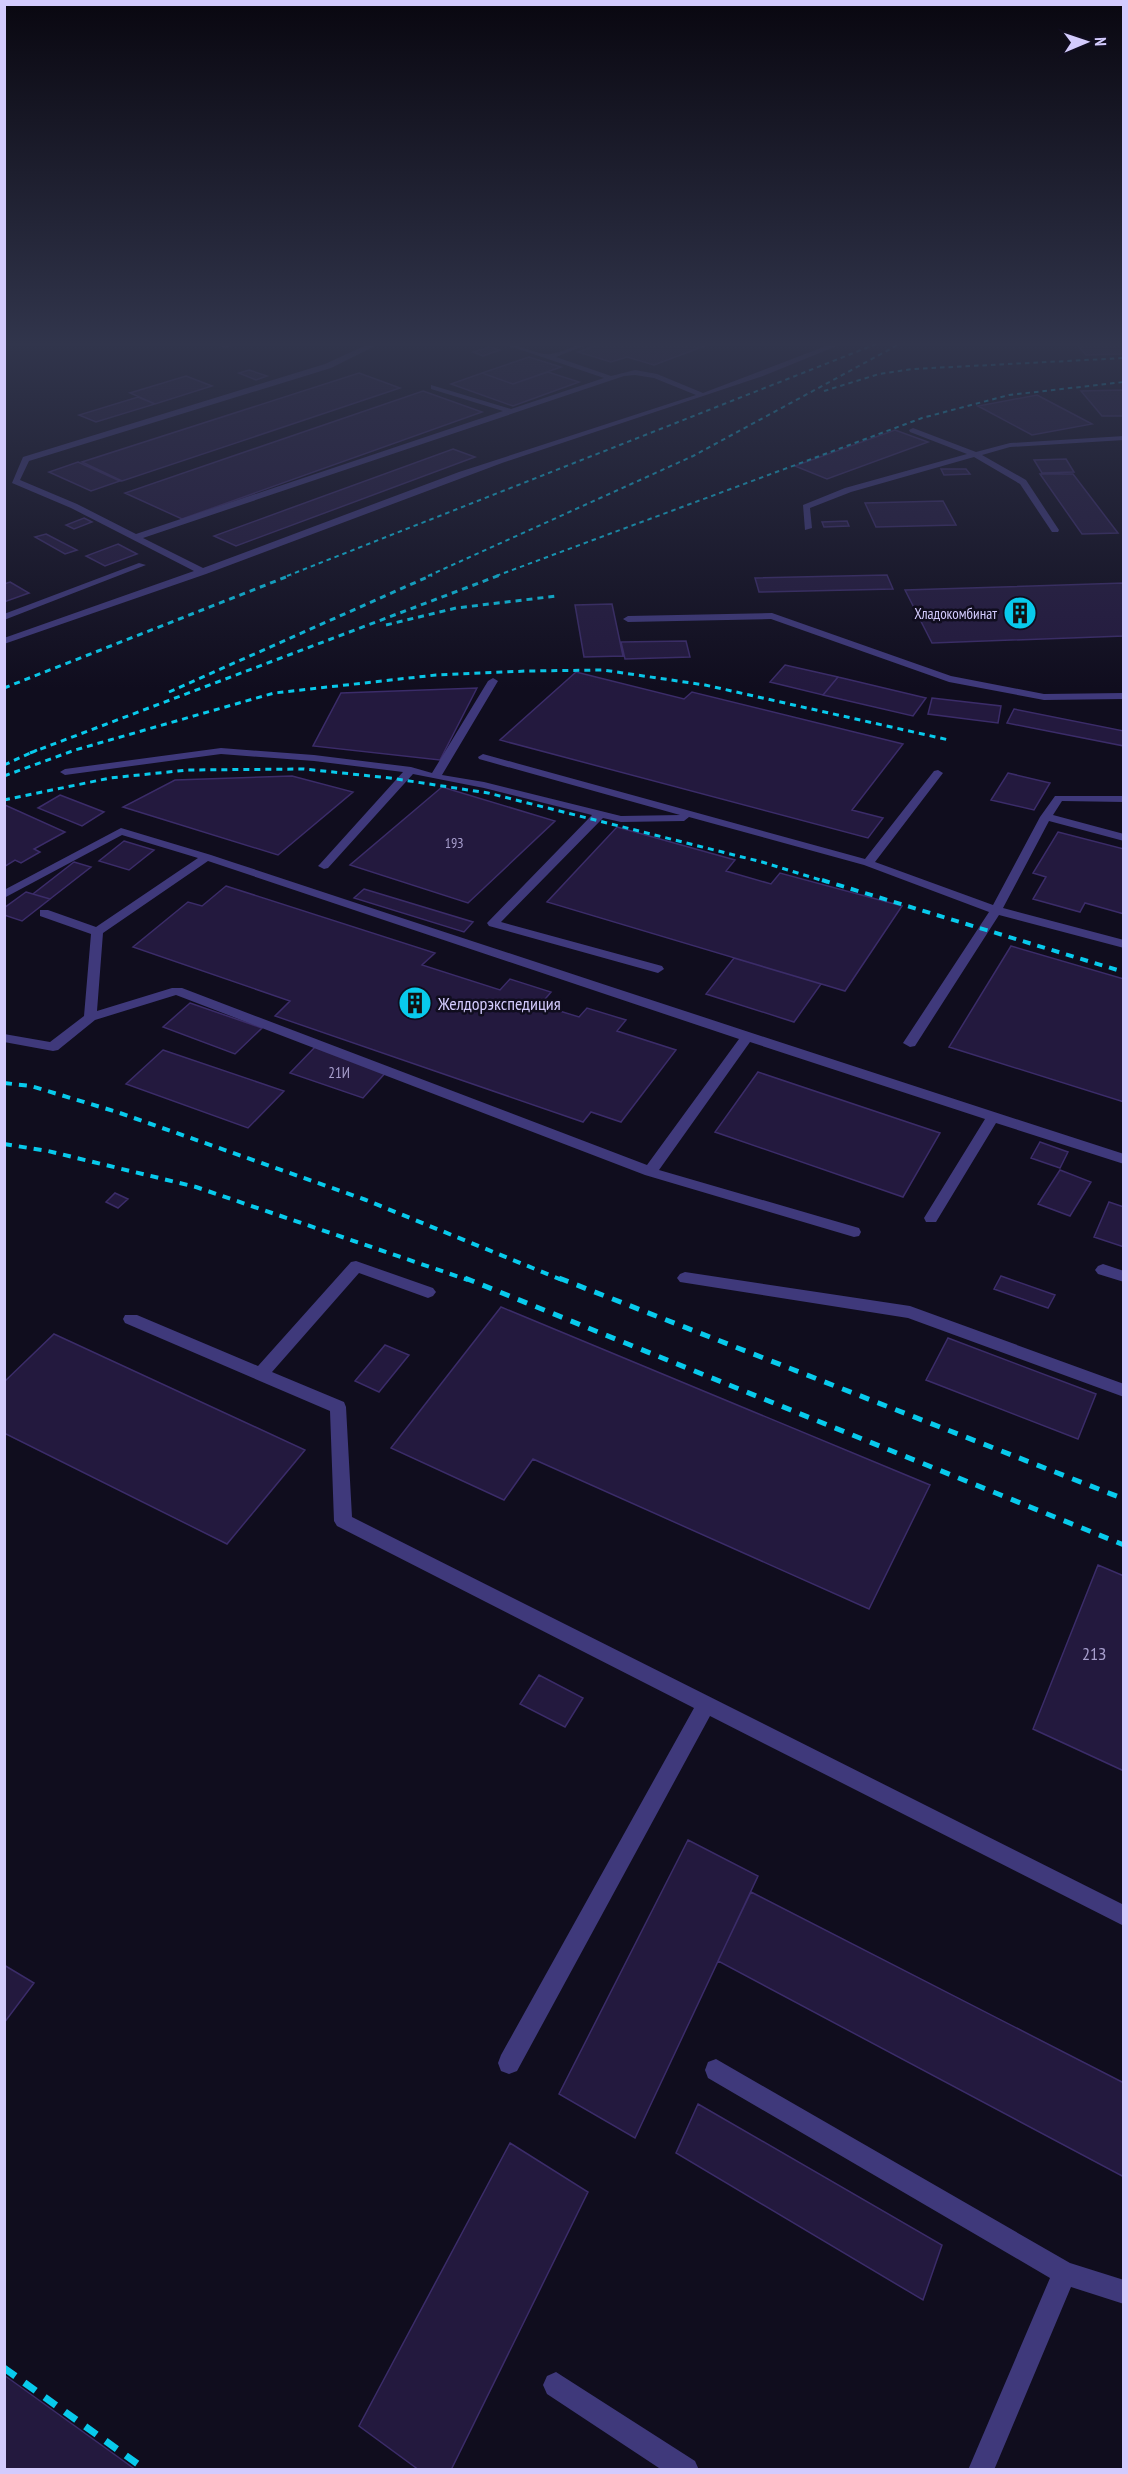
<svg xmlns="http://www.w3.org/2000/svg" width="1128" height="2474" viewBox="0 0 1128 2474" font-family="'PT Sans Narrow',sans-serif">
<rect width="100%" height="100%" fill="#100d1e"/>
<path fill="#23193e" stroke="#3b2c69" stroke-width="1.5" d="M 213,341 L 247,341 L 225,347 Z
M 609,341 L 718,341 L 654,365 L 627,357 L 611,362 L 578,352 Z
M 1124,341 L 1124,354 L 1086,355 L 1074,342 Z
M 490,347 L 500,350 L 483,356 L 473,352 Z
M 529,357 L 561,367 L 513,384 L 482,373 Z
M 249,370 L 267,376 L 256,380 L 239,373 Z
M 548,372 L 579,382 L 513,406 L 451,384 L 482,373 L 513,384 Z
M 359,373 L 400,388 L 122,481 L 82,462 Z
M 186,376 L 212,386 L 155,404 L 130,393 Z
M 1124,390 L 1124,416 L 1102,416 L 1081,391 Z
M 423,391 L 482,412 L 182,519 L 125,493 Z
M 1037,395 L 1092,424 L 1032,435 L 978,406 Z
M 138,397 L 155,404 L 96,422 L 79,415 Z
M 895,430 L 928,442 L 827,479 L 795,466 Z
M 453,449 L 475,457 L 236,546 L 214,536 Z
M 1066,459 L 1074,472 L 1042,473 L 1034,460 Z
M 78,462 L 120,481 L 91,491 L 49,472 Z
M 941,469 L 966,469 L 970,474 L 944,475 Z
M 1040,474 L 1073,474 L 1118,533 L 1082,534 Z
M 943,501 L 956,525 L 876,527 L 865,503 Z
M 84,518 L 92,522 L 74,529 L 66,525 Z
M 847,521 L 849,526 L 824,527 L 822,522 Z
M 46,534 L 77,550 L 65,554 L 35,537 Z
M 118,544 L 137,554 L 105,566 L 86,556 Z
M 887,575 L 893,589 L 759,592 L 755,578 Z
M 10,582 L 29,593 L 4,602 L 4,584 Z
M 1124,583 L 1124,636 L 932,643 L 905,590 Z
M 612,604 L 623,656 L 584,657 L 575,605 Z
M 686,641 L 690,657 L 625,659 L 621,642 Z
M 785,665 L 838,677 L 823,695 L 770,682 Z
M 576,672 L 684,699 L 692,692 L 903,744 L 852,810 L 883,818 L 868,838 L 500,740 Z
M 838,677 L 926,698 L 913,716 L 823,695 Z
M 477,688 L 440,760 L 313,746 L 341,693 Z
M 932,698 L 1001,706 L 998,723 L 928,714 Z
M 1014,709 L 1124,731 L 1124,746 L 1007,723 Z
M 1008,773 L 1050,783 L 1034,810 L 991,800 Z
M 292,776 L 353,792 L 278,855 L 123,807 L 175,780 Z
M 442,787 L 555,821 L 468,903 L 350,865 Z
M 60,795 L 104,812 L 82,826 L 38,808 Z
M 4,805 L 5,805 L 65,832 L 34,849 L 40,852 L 21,863 L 15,860 L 4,867 Z
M 617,827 L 735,860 L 726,871 L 771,884 L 780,873 L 902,906 L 845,991 L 547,902 Z
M 1058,832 L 1124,849 L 1124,914 L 1085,903 L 1080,912 L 1033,899 L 1046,877 L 1033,873 Z
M 124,841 L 154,850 L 129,870 L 99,861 Z
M 74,862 L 91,867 L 50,899 L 33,894 Z
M 226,886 L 435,953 L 422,965 L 500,990 L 510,979 L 551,992 L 540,1005 L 579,1017 L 587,1008 L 626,1020 L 617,1031 L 676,1050 L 621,1122 L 591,1112 L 583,1122 L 275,1016 L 290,1001 L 133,947 L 188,902 L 202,906 Z
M 364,889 L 473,922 L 464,932 L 354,898 Z
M 26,892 L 50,899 L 22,921 L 4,915 L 4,908 Z
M 1011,946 L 1124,979 L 1124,1102 L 949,1047 Z
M 734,958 L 821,984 L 794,1022 L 706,994 Z
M 190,1003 L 262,1028 L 235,1054 L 163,1027 Z
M 315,1047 L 387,1071 L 363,1098 L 290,1073 Z
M 163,1050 L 284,1091 L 248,1128 L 126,1084 Z
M 758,1072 L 940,1133 L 903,1197 L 715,1132 Z
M 1040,1142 L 1068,1152 L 1060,1168 L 1031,1158 Z
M 1060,1170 L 1091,1182 L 1070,1216 L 1038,1204 Z
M 115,1193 L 128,1199 L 118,1208 L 106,1202 Z
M 1109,1202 L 1124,1207 L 1124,1247 L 1094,1237 Z
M 1001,1276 L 1055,1295 L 1048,1308 L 994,1289 Z
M 501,1307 L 930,1485 L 869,1609 L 533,1459 L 504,1500 L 391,1448 Z
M 54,1334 L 305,1450 L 227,1544 L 4,1433 L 4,1382 Z
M 948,1338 L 1096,1394 L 1078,1439 L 926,1380 Z
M 385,1345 L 409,1355 L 379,1392 L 355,1381 Z
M 1098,1565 L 1124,1576 L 1124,1771 L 1033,1729 Z
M 539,1675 L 583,1698 L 565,1727 L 520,1704 Z
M 688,1840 L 758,1876 L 635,2138 L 559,2094 Z
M 751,1892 L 1124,2083 L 1124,2177 L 718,1961 Z
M 4,1965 L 34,1983 L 4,2023 Z
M 698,2104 L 942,2245 L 923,2300 L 676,2153 Z
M 510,2143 L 588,2192 L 451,2470 L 419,2470 L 359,2426 Z
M 4,2375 L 136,2470 L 4,2470 Z"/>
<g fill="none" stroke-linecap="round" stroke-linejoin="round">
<path fill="#3f397b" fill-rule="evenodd" d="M 375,341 L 385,341 L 331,368 L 29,461 L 20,480 L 77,504 L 136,534 L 503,411 L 431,389 L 431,385 L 511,409 L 604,378 L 495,341 C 512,341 538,356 550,354 C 567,352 579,341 596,341 L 556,357 L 611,376 L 635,370 L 657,374 L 703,393 L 839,341 L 849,341 L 763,376 L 502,463 L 206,574 L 4,644 L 4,638 L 194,571 L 71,508 L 12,483 L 23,457 L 325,364 ZM 635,375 L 654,378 L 696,395 L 459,472 L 203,568 L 143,538 L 624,376 Z
M 913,428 L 976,452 L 1010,443 L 1124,436 L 1124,440 L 1010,447 L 982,455 L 1026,480 L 1059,530 L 1058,532 L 1052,532 L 1020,484 L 974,457 L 851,492 L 810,508 L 812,528 L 805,530 L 803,505 L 845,488 L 967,454 L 910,432 L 909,430 Z
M 139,563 L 146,565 L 4,620 L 4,614 Z
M 772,613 L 951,676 L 1044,694 L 1124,693 L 1124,699 L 1044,700 L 949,682 L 771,619 L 628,622 L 623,619 L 628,616 Z
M 493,678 L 498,681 L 442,775 L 484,782 L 621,816 L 680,815 L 479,759 L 478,757 L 483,754 L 865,859 L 934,771 L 938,770 L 943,773 L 875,862 L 993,905 L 1040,817 L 1055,796 L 1124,796 L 1124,802 L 1062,801 L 1053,815 L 1124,834 L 1124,841 L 1049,821 L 1003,908 L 1124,940 L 1124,948 L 999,915 L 915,1046 L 910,1047 L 903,1043 L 989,912 L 864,865 L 689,817 L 684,821 L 621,822 L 603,818 L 501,922 L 662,966 L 664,969 L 658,973 L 489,926 L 487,923 L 592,815 L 484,788 L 413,774 L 328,868 L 324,869 L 318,866 L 320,864 L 403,772 L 314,761 L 221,754 L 65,775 L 60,772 L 65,769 L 221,748 L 314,755 L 411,767 L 432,773 L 488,681 Z
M 121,828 L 211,855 C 515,955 820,1056 1124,1154 L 1124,1164 L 996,1123 L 936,1222 L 926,1222 L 924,1218 L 985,1119 L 750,1042 L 659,1170 L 859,1228 L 861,1232 L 859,1236 L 854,1237 L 645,1175 L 176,995 L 95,1020 L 58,1050 L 53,1051 L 4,1042 L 4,1034 L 50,1042 L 84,1016 L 91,934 L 40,916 L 40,910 L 48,910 L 96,927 L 198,858 L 122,835 L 4,898 L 4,890 ZM 208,861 L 739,1039 L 647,1165 L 182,988 L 172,988 L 97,1011 L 103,933 Z
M 356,1261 L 433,1288 L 436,1292 L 433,1296 L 428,1298 L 359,1273 L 272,1372 L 344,1402 L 346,1407 L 352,1517 L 1124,1905 L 1124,1926 L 710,1716 L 517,2071 L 509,2074 L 501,2071 L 498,2063 L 501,2055 L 694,1708 L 337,1526 L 334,1521 L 330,1411 L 125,1323 L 123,1319 L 125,1315 L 137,1315 L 258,1366 L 351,1262 Z
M 1103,1264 L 1124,1271 L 1124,1282 L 1098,1274 L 1095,1270 L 1098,1266 Z
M 685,1272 L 910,1306 L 1124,1384 L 1124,1397 L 908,1318 L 680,1282 L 677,1278 L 680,1274 Z
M 716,2059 L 1070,2263 L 1124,2280 L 1124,2304 L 1071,2287 L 994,2470 L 968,2470 L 1050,2278 L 708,2078 L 705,2070 L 708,2062 Z
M 556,2372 L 695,2461 L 699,2470 L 662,2470 L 547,2394 L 543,2385 L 547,2376 Z"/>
<path stroke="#08caec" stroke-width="2" stroke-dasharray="4.5 4" stroke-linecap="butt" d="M 824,391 L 879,374 L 913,369 L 1124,358
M 287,576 L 884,341
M 428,576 L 693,456 L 905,341
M 496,576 L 922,418 L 1009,395 L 1124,382"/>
<path stroke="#08caec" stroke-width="3" stroke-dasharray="6 5" stroke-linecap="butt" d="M 386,625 L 456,608 L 557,596
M 4,688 L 291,575
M 169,692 L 432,575
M 30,753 L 500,575
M 4,765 L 37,750
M 4,776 L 75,750 L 274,693 L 436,675 L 527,671 L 603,670 L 705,685 L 949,740
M 4,800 L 110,778 L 188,770 L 304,769 L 390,778 L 488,793 L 762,862 L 827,882"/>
<path stroke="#08caec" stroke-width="4" stroke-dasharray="8 7" stroke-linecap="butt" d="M 822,880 L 1124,972
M 4,1083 L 31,1086 L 117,1112 L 366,1200 L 562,1280
M 4,1144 L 48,1151 L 196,1187 L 468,1280"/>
<path stroke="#08caec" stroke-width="5" stroke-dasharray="10 9" stroke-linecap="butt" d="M 465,1278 L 1124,1545
M 559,1278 L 1124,1499"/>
<path stroke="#08caec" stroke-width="7" stroke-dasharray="14 11" stroke-linecap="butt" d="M 4,2368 L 146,2470"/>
</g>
<linearGradient id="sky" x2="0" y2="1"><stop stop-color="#090710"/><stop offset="0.5" stop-color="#31354c"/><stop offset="1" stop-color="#31354c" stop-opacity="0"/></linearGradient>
<rect width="1128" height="688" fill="url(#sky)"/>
<defs>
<g id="building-disc" transform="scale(1.725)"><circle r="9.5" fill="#08caec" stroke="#100d1e"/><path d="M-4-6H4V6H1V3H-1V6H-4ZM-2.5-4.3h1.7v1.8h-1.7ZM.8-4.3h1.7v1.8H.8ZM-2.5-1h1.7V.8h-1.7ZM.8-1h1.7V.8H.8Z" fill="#111"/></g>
</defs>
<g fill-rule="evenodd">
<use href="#building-disc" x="1020" y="613"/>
<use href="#building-disc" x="415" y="1003"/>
</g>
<g text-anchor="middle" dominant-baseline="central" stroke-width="5" stroke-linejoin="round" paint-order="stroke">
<g font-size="14" fill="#a79ecd">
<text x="454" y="843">19З</text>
</g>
<g font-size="15" fill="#d3cbfd" stroke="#100d1e" text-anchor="end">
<text x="997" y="613">Хладокомбинат</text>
</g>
<g font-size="15" fill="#a79ecd">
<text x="339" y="1072">21И</text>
</g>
<g font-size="18" fill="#d3cbfd" stroke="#100d1e" text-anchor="start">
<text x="438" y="1003">Желдорэкспедиция</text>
</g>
<g font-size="18" fill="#a79ecd">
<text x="1094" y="1653">21З</text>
</g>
</g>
<rect width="1128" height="2474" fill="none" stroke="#d3cbfd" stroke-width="12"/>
<g transform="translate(1086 42) rotate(88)" stroke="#100d1e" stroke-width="4.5" paint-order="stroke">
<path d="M0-4.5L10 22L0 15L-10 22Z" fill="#d3cbfd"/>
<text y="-9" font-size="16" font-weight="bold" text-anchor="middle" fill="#d3cbfd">N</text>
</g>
</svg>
